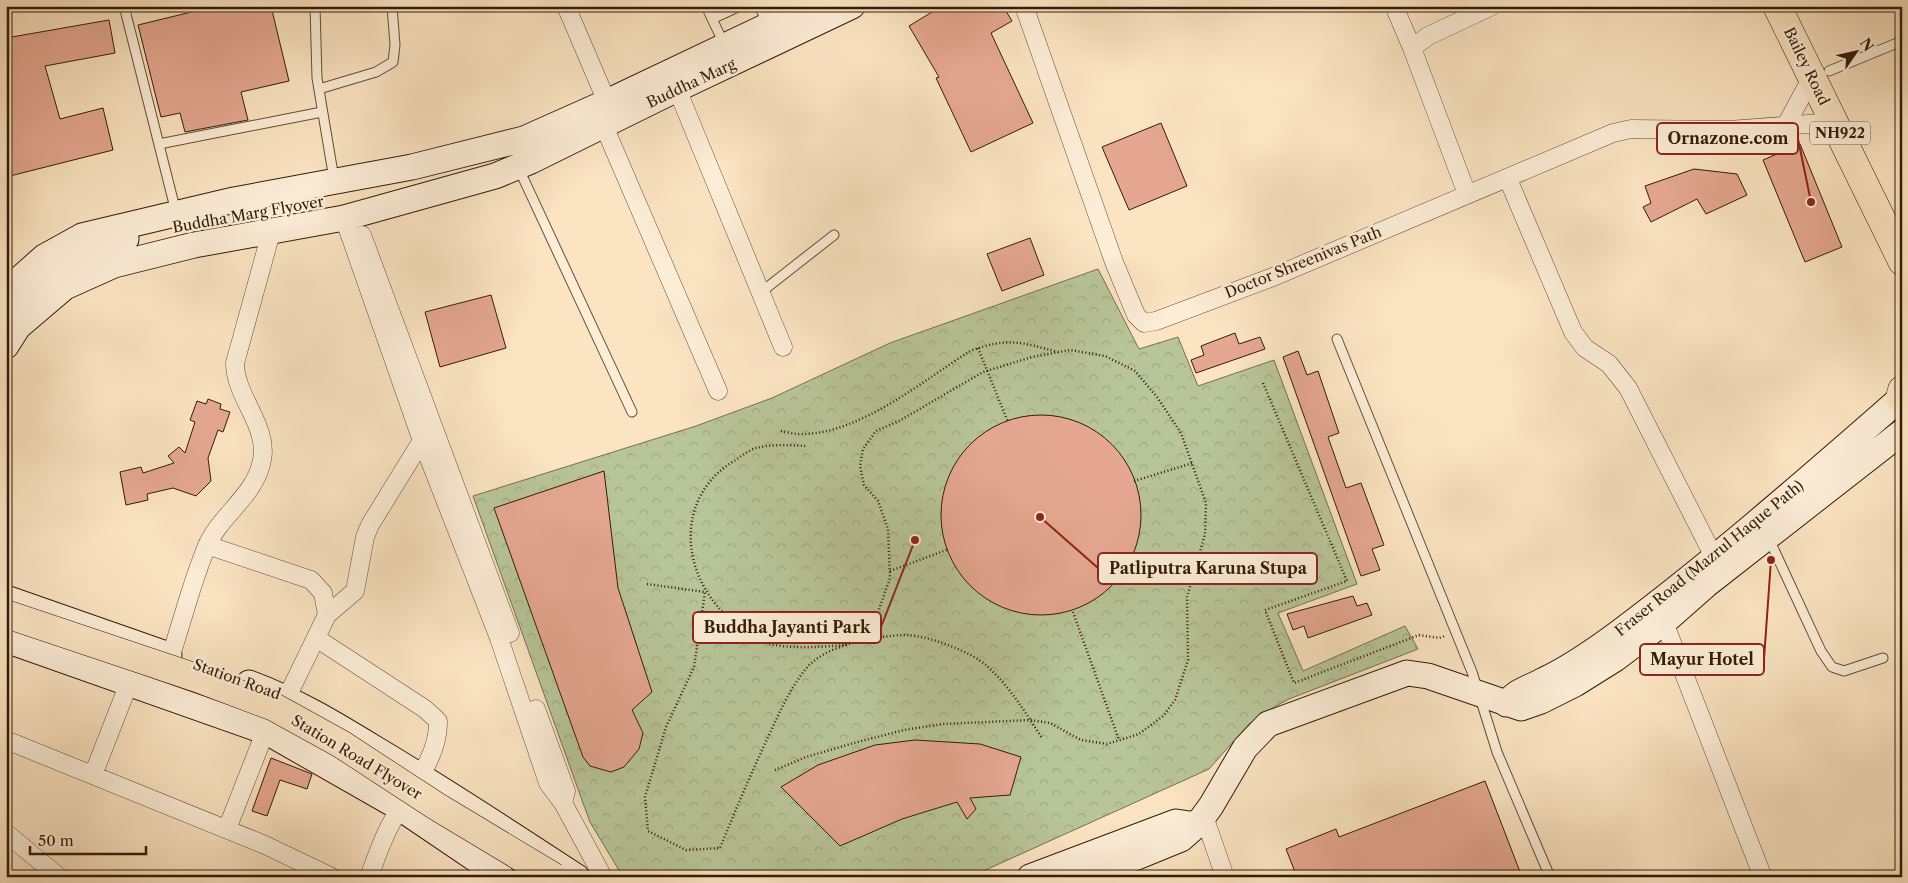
<svg xmlns="http://www.w3.org/2000/svg" width="1908" height="883" viewBox="0 0 1908 883" font-family="'Libre Caslon Text',serif">
<defs>
<pattern id="forest-crowns" width="20" height="18" patternUnits="userSpaceOnUse" patternTransform="scale(1.25)"><rect width="20" height="18" fill="#b8c599"/><path d="M2 6a3 3 0 1 1 6 0M12 15a3 3 0 1 1 6 0" fill="none" stroke="#9fa982"/></pattern>
</defs>
<rect width="100%" height="100%" fill="#fbe4c2"/>
<filter id="stains"><feTurbulence type="fractalNoise" baseFrequency=".004" numOctaves="4"/><feColorMatrix values="0 0 0 0 .2 0 0 0 0 .09 0 0 0 0 .02 0 0 0 .5 -.17"/></filter>
<radialGradient id="worn" r=".72"><stop offset=".6" stop-color="#630" stop-opacity="0"/><stop offset="1" stop-color="#630" stop-opacity=".3"/></radialGradient>
<path fill="url(#forest-crowns)" stroke="#767050" d="M 1098,269 L 1139,349 L 1178,337 L 1198,386 L 1274,360 L 1357,584 L 1278,613 L 1303,671 L 1405,626 L 1418,649 L 1289,699 L 1267,711 L 1249,724 L 1209,769 L 970,877 L 623,877 L 590,822 L 583,803 L 473,496 L 696,426 L 772,398 L 890,343 Z"/>
<path fill="#e5a791" stroke="#331c06" d="M 216,6 L 271,6 L 289,81 L 241,92 L 248,120 L 185,132 L 180,113 L 161,117 L 138,25 Z
M 942,6 L 1003,6 L 1012,21 L 991,33 L 1033,123 L 971,152 L 936,78 L 939,77 L 909,26 Z
M 109,20 L 115,53 L 45,66 L 60,119 L 103,108 L 113,150 L 6,177 L 6,38 Z
M 1161,123 L 1187,186 L 1129,210 L 1102,147 Z
M 1800,144 L 1842,247 L 1805,262 L 1763,160 Z
M 1694,169 L 1737,174 L 1747,195 L 1706,214 L 1697,199 L 1651,222 L 1643,207 L 1651,203 L 1645,186 Z
M 1030,238 L 1044,275 L 1002,291 L 987,254 Z
M 491,295 L 506,348 L 440,367 L 425,312 Z
M 1235,333 L 1239,344 L 1260,337 L 1265,349 L 1196,373 L 1191,360 L 1204,355 L 1201,346 Z
M 1298,351 L 1307,375 L 1318,371 L 1339,433 L 1328,437 L 1346,488 L 1361,483 L 1384,545 L 1372,549 L 1380,570 L 1361,576 L 1283,357 Z
M 208,399 L 221,404 L 220,409 L 230,412 L 223,432 L 218,430 L 208,458 L 211,481 L 196,496 L 173,488 L 147,494 L 148,500 L 126,505 L 120,472 L 141,467 L 143,473 L 174,463 L 168,456 L 179,447 L 185,453 L 195,422 L 190,420 L 197,401 L 206,404 Z
M941 515a100 100 0 1 1 200 0a100 100 0 1 1-200 0Z
M 604,471 L 618,588 L 652,692 L 632,710 L 643,733 L 639,749 L 624,767 L 611,772 L 590,766 L 583,757 L 494,508 Z
M 1353,596 L 1357,606 L 1367,603 L 1372,615 L 1308,638 L 1304,626 L 1293,630 L 1287,614 Z
M 915,740 L 980,744 L 1021,757 L 1010,795 L 970,798 L 976,809 L 967,819 L 957,802 L 902,819 L 840,846 L 781,787 L 818,765 L 875,745 Z
M 271,758 L 312,774 L 307,789 L 280,780 L 267,816 L 252,811 Z
M 1485,781 L 1522,877 L 1297,877 L 1286,849 L 1336,829 L 1339,837 Z"/>
<g fill="none" stroke-linecap="round" stroke-linejoin="round">
<g stroke="#654e35" stroke-width="11">
<path id="lane" d="M 124,6 L 176,212
M 315,6 L 317,78 L 334,179
M 706,6 L 724,44
M 759,6 L 768,24
M 712,19 L 740,6
M 1829,71 L 1902,41
M 319,89 L 376,72 L 393,62 L 395,45 L 392,6
M 159,144 L 322,112
M 519,169 L 632,412
M 760,293 L 834,235
M 1337,339 L 1472,672 L 1497,752 L 1550,877
M 1769,539 L 1821,651 L 1832,667 L 1844,671 L 1883,658"/>
</g>
<g stroke="#654e35" stroke-width="19">
<path id="street" d="M 566,6 L 607,102
M 1024,6 L 1114,262 L 1136,315 L 1144,323 L 1156,321 L 1273,277 L 1613,133 L 1631,129 L 1729,130 L 1835,122
M 1394,6 L 1412,48
M 677,89 L 783,347
M 1786,125 L 1812,77
M 604,126 L 718,391
M 1508,179 L 1573,332 L 1585,348 L 1609,364 L 1628,388 L 1714,557
M 1467,194 L 1412,48 L 1428,36 L 1492,6
M 344,218 L 421,438 L 499,638 L 548,783 L 563,803 L 603,877
M 362,235 L 510,633
M 207,545 L 311,580 L 323,593 L 327,615
M 1664,622 L 1762,875
M 316,638 L 425,709 L 438,721 C 439,758 410,789 393,820 C 383,837 376,858 369,877
M 171,655 C 183,619 192,581 207,546 C 220,515 256,495 262,460 C 269,426 235,397 235,363 L 272,229
M 536,709 L 566,791 L 563,803
M 6,740 L 265,845 L 332,877
M 93,775 L 129,683
M 1204,816 L 1225,877
M 227,829 L 262,740 L 287,697 L 327,615 L 355,591 L 365,537 L 370,525 L 426,434
M 6,833 L 59,877"/>
</g>
<g stroke="#331c06" stroke-width="27">
<path id="secondary" d="M 6,291 L 44,257 L 82,236 L 234,200 L 412,167 L 524,139 L 607,102 L 809,6
M 6,311 L 54,269 L 111,243 L 126,239
M 6,346 L 18,327 L 65,287 L 114,265 L 194,245 L 344,218 L 495,176 L 531,161 L 677,89 L 852,6
M 6,598 L 169,655
M 6,640 L 267,732 L 400,808 L 502,877
M 249,683 C 295,700 333,723 374,748 C 443,789 510,833 577,877
M 1506,704 C 1518,689 1528,689 1544,680 C 1569,668 1594,651 1617,634 C 1716,560 1809,478 1902,397
M 1030,877 L 1176,822 L 1197,825
M 1088,877 L 1181,839 L 1197,825 L 1211,806 L 1245,748 L 1268,724 L 1407,673 L 1428,676 L 1521,708 L 1541,701 L 1575,684 L 1615,659 L 1664,622 L 1706,585 L 1902,432"/>
</g>
<g stroke="#331c06" stroke-width="29">
<path id="highway" d="M 1777,6 L 1902,261
M 1900,398 L 1902,390"/>
</g>
<path stroke="#331c06" stroke-width="2.5" stroke-dasharray="1 2.5" stroke-linecap="butt" d="M 978,348 L 1008,422
M 1263,383 L 1347,581 L 1265,610 L 1294,683 L 1419,635 L 1439,638 L 1445,636
M 781,431 C 788,432 796,435 804,434 C 860,433 923,381 970,351 C 1008,337 1020,342 1058,352
M 1134,481 L 1193,463
M 890,571 L 949,549
M 647,584 L 705,592 L 694,667 L 666,727 L 645,797 L 648,831 L 686,850 L 720,848 C 736,809 752,771 770,733 C 780,711 790,689 805,670 C 817,654 842,645 861,641 C 876,638 891,635 906,635 C 929,636 970,651 987,666 C 1010,687 1025,712 1042,738
M 1073,612 L 1119,740
M 775,770 L 806,757 L 854,743 L 904,730 L 943,724 L 1031,720 L 1050,723 L 1081,740 L 1107,744 L 1139,734 L 1163,716 L 1175,700 L 1188,660 L 1187,597 L 1205,534 L 1206,503 L 1181,433 L 1157,397 L 1135,371 L 1105,356 L 1070,350 L 1032,357 L 983,372 L 899,421 L 876,431 L 863,449 L 860,466 L 864,485 L 878,501 L 888,529 L 890,578 L 877,615 L 846,645 C 818,647 779,651 752,638 C 739,631 728,619 719,608 C 679,563 679,494 734,461 C 740,457 749,450 756,448 C 771,444 790,445 806,446"/>
<use href="#lane" stroke="#fcedd7" stroke-width="9"/>
<use href="#street" stroke="#fcedd7" stroke-width="18"/>
<use href="#secondary" stroke="#fcedd7" stroke-width="25"/>
<use href="#highway" stroke="#fbe4c2" stroke-width="28"/>
<g stroke="#331c06" stroke-width="29" stroke-linecap="butt">
<path id="primary-bridge" d="M 6,614 L 197,678 L 274,707 L 341,744 L 436,806 L 554,877"/>
</g>
<use href="#primary-bridge" stroke="#fbe4c2" stroke-width="28"/>
</g>
<g text-anchor="middle" dominant-baseline="central" stroke-width="5" stroke-linejoin="round" paint-order="stroke">
<rect fill="#fcedd7" stroke="#6f5b45" stroke-width="1" x="1810" y="121.5" width="60" height="23" rx="4"/>
<g font-size="14" font-weight="bold" fill="#331c06">
<text x="1840" y="133">NH922</text>
</g>
<g font-size="15" fill="#331c06" stroke="#fcedd7">
<text transform="translate(1807 66) rotate(64)">Bailey Road</text>
<text transform="translate(691 83) rotate(-25)">Buddha Marg</text>
<text transform="translate(248 214) rotate(-10)">Buddha Marg Flyover</text>
<text transform="translate(1303 262) rotate(-22)">Doctor Shreenivas Path</text>
<text transform="translate(1709 558) rotate(-39)">Fraser Road (Mazrul Haque Path)</text>
<text transform="translate(237 679) rotate(20)">Station Road</text>
<text transform="translate(357 757) rotate(31)">Station Road Flyover</text>
</g>
</g>
<path fill="none" stroke="#8f2418" stroke-width="2" d="M1811 202L1798 139M1040 517L1098 568M915 540L881 627M1771 560L1764 659"/>
<g fill="#8f2418" stroke="#fcedd7" stroke-width="2">
<circle cx="1811" cy="202" r="5"/>
<circle cx="1040" cy="517" r="5"/>
<circle cx="915" cy="540" r="5"/>
<circle cx="1771" cy="560" r="5"/>
</g>
<g fill="#fcedd7" stroke="#8f2418" stroke-width="2">
<rect x="1657" y="123" width="141" height="31" rx="5"/>
<rect x="1098" y="553" width="219" height="31" rx="5"/>
<rect x="693" y="612" width="188" height="31" rx="5"/>
<rect x="1640" y="644" width="124" height="31" rx="5"/>
</g>
<g font-size="16" text-anchor="middle" font-weight="bold" fill="#331c06">
<text x="1728" y="144">Ornazone.com</text>
<text x="1208" y="574">Patliputra Karuna Stupa</text>
<text x="787" y="633">Buddha Jayanti Park</text>
<text x="1702" y="665">Mayur Hotel</text>
</g>
<rect width="1908" height="883" fill="none" stroke="#fbe4c2" stroke-width="25"/>
<rect x="8" y="8" width="1893" height="868" fill="none" stroke="#331c06" stroke-width="2.5"/>
<rect x="12" y="12" width="1883" height="858" fill="none" stroke="#331c06"/>
<g transform="translate(1856 52) rotate(56)" stroke="#fcedd7" stroke-width="4" paint-order="stroke">
<path d="M0-4L9 19L0 12L-9 19Z" fill="#331c06"/>
<text y="-8" font-size="14" font-weight="bold" text-anchor="middle" fill="#331c06">N</text>
</g>
<path d="M30 846v8h116v-8" fill="none" stroke="#331c06" stroke-width="2.5"/>
<text x="38" y="846" font-size="15" fill="#331c06" stroke="#fcedd7" stroke-width="4" paint-order="stroke">50 m</text>
<rect width="100%" height="100%" filter="url(#stains)"/>
<rect width="100%" height="100%" fill="url(#worn)"/>
</svg>
